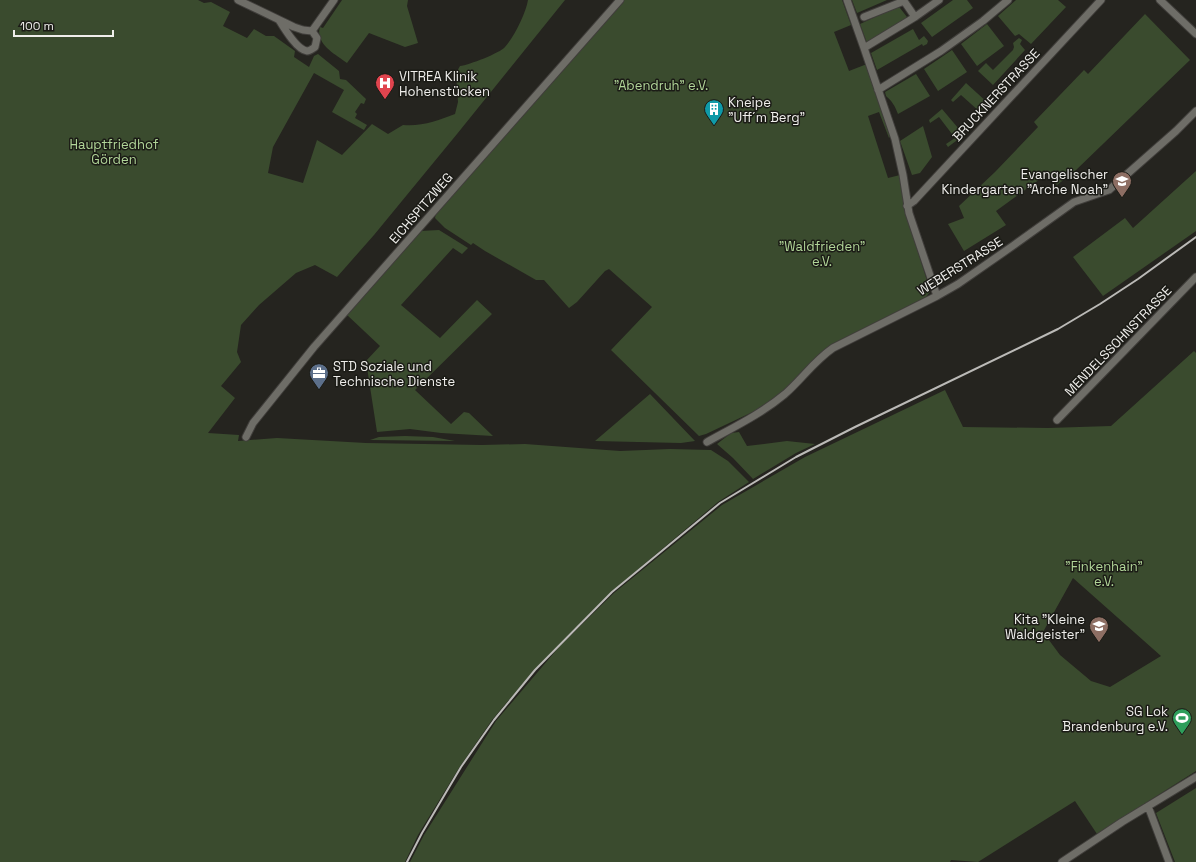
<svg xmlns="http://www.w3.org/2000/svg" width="1196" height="862" viewBox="0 0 1196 862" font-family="'Space Grotesk',sans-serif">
<rect width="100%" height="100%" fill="#25241f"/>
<path fill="#3a4b2e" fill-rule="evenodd" d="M 0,0 L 198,0 L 204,3 L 211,2 L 230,12 L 223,26 L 247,38 L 254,29 L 266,36 L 274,36 L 295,51 L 294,57 L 309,67 L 314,56 L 318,54 L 339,71 L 340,79 L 346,80 L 366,99 L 364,104 L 361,103 L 355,112 L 357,114 L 355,118 L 367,125 L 364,130 L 332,112 L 344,90 L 314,73 L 273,147 L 268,173 L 303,183 L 317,140 L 342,155 L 372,124 L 388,134 L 403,125 C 421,127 439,120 455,114 L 458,102 L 456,73 L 460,66 C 469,65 500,53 505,47 C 514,37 526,13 528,0 L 565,0 L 457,134 L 374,235 L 337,277 L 315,265 L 296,273 L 259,305 L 241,325 L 237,352 L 241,362 L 221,386 L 235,398 L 208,433 L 239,435 L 238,441 L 277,438 L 366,443 L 482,445 L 525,444 L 620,451 L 670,449 L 711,450 L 728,461 L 749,482 L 718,502 L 611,592 L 534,670 L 492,720 L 459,768 L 418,835 L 405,862 L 0,862 Z
M 342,0 L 408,0 L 407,6 L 418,43 L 405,47 L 369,33 L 347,63 C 335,54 315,44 320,27 L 323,28 Z
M 623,0 L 842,0 L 851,25 L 834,32 L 849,71 L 867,64 L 890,136 L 889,138 L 879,112 L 868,116 L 888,178 L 900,175 L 905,211 L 929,287 L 930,292 L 926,297 L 835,344 L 820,354 L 789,386 L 786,393 L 761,408 L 706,434 L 699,436 L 611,350 L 652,307 L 609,269 L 605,271 L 577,302 L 569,308 L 544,280 L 536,280 L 485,251 L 473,243 L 471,245 L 445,228 L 435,218 L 436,213 Z
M 852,0 L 887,0 L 857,13 Z
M 953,0 L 967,0 L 973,8 L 932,37 L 921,23 Z
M 1016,0 L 1058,0 L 1066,7 L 1031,44 L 1019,34 L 1015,36 L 998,16 Z
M 897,7 L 900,8 L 907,17 L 906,19 L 867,43 L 860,24 Z
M 1145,14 L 1190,60 L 1075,171 L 1057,185 L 1047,174 L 996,211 L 1006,225 L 964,251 L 948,224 L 964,218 L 959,206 L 995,172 L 1038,127 L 1034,122 L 1084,70 L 1088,74 Z
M 987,24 L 1004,46 L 977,66 L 961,44 Z
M 913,29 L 919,40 L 924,36 L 928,41 L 927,44 L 923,46 L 922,44 L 877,70 L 871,53 Z
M 1019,38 L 1022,40 L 1020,44 L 1025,50 L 993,85 L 978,71 L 986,63 L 993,70 L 1013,50 L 1014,47 L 1013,43 Z
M 952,50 L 967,72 L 938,91 L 924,69 Z
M 916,74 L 930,96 L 898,114 C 895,106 892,101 886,96 L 885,92 Z
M 966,83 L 988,103 L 980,112 L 961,95 L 953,102 L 951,100 Z
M 942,109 L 964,135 L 948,147 L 946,144 L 955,138 L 939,117 L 930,123 L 929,120 Z
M 923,126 L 932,157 L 920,173 L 912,175 L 900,141 Z
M 1196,171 L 1196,231 L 1103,296 L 1073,257 L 1125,218 L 1133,228 Z
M 439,230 L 468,248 L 462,254 L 453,248 L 401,305 L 440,338 L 477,300 L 492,314 L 415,390 L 451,424 L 464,412 L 469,413 L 493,436 L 441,433 L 410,429 L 377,432 L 366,361 L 380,346 L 346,314 L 420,231 Z
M 1194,351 L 1196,353 L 1196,771 L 1097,834 L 1075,801 L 978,862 L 951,860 L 950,862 L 410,862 L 424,835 L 496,721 L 559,647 L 614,593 L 722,505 L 805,457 L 945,390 L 963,427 L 1048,428 L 1111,426 ZM 1073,578 L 1161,656 L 1110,687 L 1091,681 L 1060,655 L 1043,632 Z
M 650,394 L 695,441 L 681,443 L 595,441 Z
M 739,432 L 747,446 L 787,441 L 815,444 L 796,453 L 753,479 L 733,458 L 717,444 L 731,433 Z
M 405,436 L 433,437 L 455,441 L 370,440 L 379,437 Z
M 1196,788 L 1196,862 L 1175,862 L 1156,813 Z"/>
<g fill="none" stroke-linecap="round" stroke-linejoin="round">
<g stroke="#403e3b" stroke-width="9">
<path id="minor" d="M 238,0 L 294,27 L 303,30 L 312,31
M 847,0 L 864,48 L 895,139 L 903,175 L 909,213 L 937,296
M 1160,0 L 1196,34
M 864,17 L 904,1 L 915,17 L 864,48
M 915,17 L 939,0
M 279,20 C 284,28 297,50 307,51 C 310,51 312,49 315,47 L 317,38 L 312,31
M 312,31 L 334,0
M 878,90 L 941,51 L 983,21 L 1008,0
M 907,206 L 914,201 L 1101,0
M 1057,420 L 1196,277
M 246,437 L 253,423 L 314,347 L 620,0
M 707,442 C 734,427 761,414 785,394 C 802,379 814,361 833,348 L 937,296 L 958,284 L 1014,245 L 1074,202 L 1109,190 L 1176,131 L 1196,111
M 1148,806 L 1169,862
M 1062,862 L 1122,822 L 1196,777"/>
</g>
<use href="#minor" stroke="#6e6d67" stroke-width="7"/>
<path stroke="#bbbab7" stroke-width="2" d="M 407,862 L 422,833 L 461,767 L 494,720 L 535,670 L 612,592 L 720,503 L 796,457 L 855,427 L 1058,329 L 1100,304 L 1138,279 L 1196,237"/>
</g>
<defs>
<g id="hospital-pin" transform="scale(1)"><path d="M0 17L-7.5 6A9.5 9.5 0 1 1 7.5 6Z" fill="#e0444e" stroke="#1b1b16"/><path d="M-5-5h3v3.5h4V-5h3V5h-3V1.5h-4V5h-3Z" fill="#fff"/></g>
<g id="building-pin" transform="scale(1)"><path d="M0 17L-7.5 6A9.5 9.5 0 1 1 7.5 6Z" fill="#0f9aa8" stroke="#1b1b16"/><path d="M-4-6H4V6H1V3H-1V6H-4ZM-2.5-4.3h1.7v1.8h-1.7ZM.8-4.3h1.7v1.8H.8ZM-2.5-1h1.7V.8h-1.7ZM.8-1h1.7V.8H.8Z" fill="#fff"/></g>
<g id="school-pin" transform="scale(1)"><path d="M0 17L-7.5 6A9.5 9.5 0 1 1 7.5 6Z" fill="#8d6e63" stroke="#1b1b16"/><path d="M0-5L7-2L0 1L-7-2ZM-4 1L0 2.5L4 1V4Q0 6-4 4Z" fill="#fff"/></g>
<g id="office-pin" transform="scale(1)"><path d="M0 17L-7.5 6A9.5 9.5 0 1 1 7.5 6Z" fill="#5c6f8a" stroke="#1b1b16"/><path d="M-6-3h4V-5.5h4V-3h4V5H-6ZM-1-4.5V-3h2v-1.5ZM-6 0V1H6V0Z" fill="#fff"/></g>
<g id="stadium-pin" transform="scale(1)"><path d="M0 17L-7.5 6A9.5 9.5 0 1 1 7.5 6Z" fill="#2e9e5b" stroke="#1b1b16"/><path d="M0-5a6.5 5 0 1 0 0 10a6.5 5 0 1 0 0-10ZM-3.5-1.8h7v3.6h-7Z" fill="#fff"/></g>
</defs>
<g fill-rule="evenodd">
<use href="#hospital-pin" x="385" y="83"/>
<use href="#building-pin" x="714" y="109"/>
<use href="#school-pin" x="1122" y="181"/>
<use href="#office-pin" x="319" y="373"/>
<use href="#school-pin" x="1099" y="626"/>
<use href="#stadium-pin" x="1182" y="718"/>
</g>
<g text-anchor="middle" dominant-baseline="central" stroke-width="3" stroke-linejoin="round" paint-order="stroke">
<g font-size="13" fill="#efeeeb" stroke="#1b1b16" text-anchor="start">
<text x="399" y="76">VITREA Klinik<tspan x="399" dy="15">Hohenstücken</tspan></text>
<text x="728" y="102">Kneipe<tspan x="728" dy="15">"Uff´m Berg"</tspan></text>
<text x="1108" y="174" text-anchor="end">Evangelischer<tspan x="1108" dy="15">Kindergarten "Arche Noah"</tspan></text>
<text x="333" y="366">STD Soziale und<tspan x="333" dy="15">Technische Dienste</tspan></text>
<text x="1085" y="619" text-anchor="end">Kita "Kleine<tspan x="1085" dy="15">Waldgeister"</tspan></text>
<text x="1168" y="711" text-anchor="end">SG Lok<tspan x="1168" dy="15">Brandenburg e.V.</tspan></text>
</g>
<g font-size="13" fill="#b1d598" stroke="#1b1b16">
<text x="661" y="85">"Abendruh" e.V.</text>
<text x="114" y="144">Hauptfriedhof<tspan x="114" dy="15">Görden</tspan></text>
<text x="822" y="246">"Waldfrieden"<tspan x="822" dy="15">e.V.</tspan></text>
<text x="1104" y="566">"Finkenhain"<tspan x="1104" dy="15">e.V.</tspan></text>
</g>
<g font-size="13" fill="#efeeeb" stroke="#1b1b16">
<text transform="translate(996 95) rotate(-47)">BRUCKNERSTRASSE</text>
<text transform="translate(421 208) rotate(-49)">EICHSPITZWEG</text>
<text transform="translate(960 266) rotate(-32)">WEBERSTRASSE</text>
<text transform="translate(1118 341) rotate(-46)">MENDELSSOHNSTRASSE</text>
</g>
</g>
<path d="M14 30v6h99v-6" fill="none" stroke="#efeeeb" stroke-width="2"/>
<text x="20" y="30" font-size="12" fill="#efeeeb" stroke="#1b1b16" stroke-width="3" paint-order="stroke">100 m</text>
</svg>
